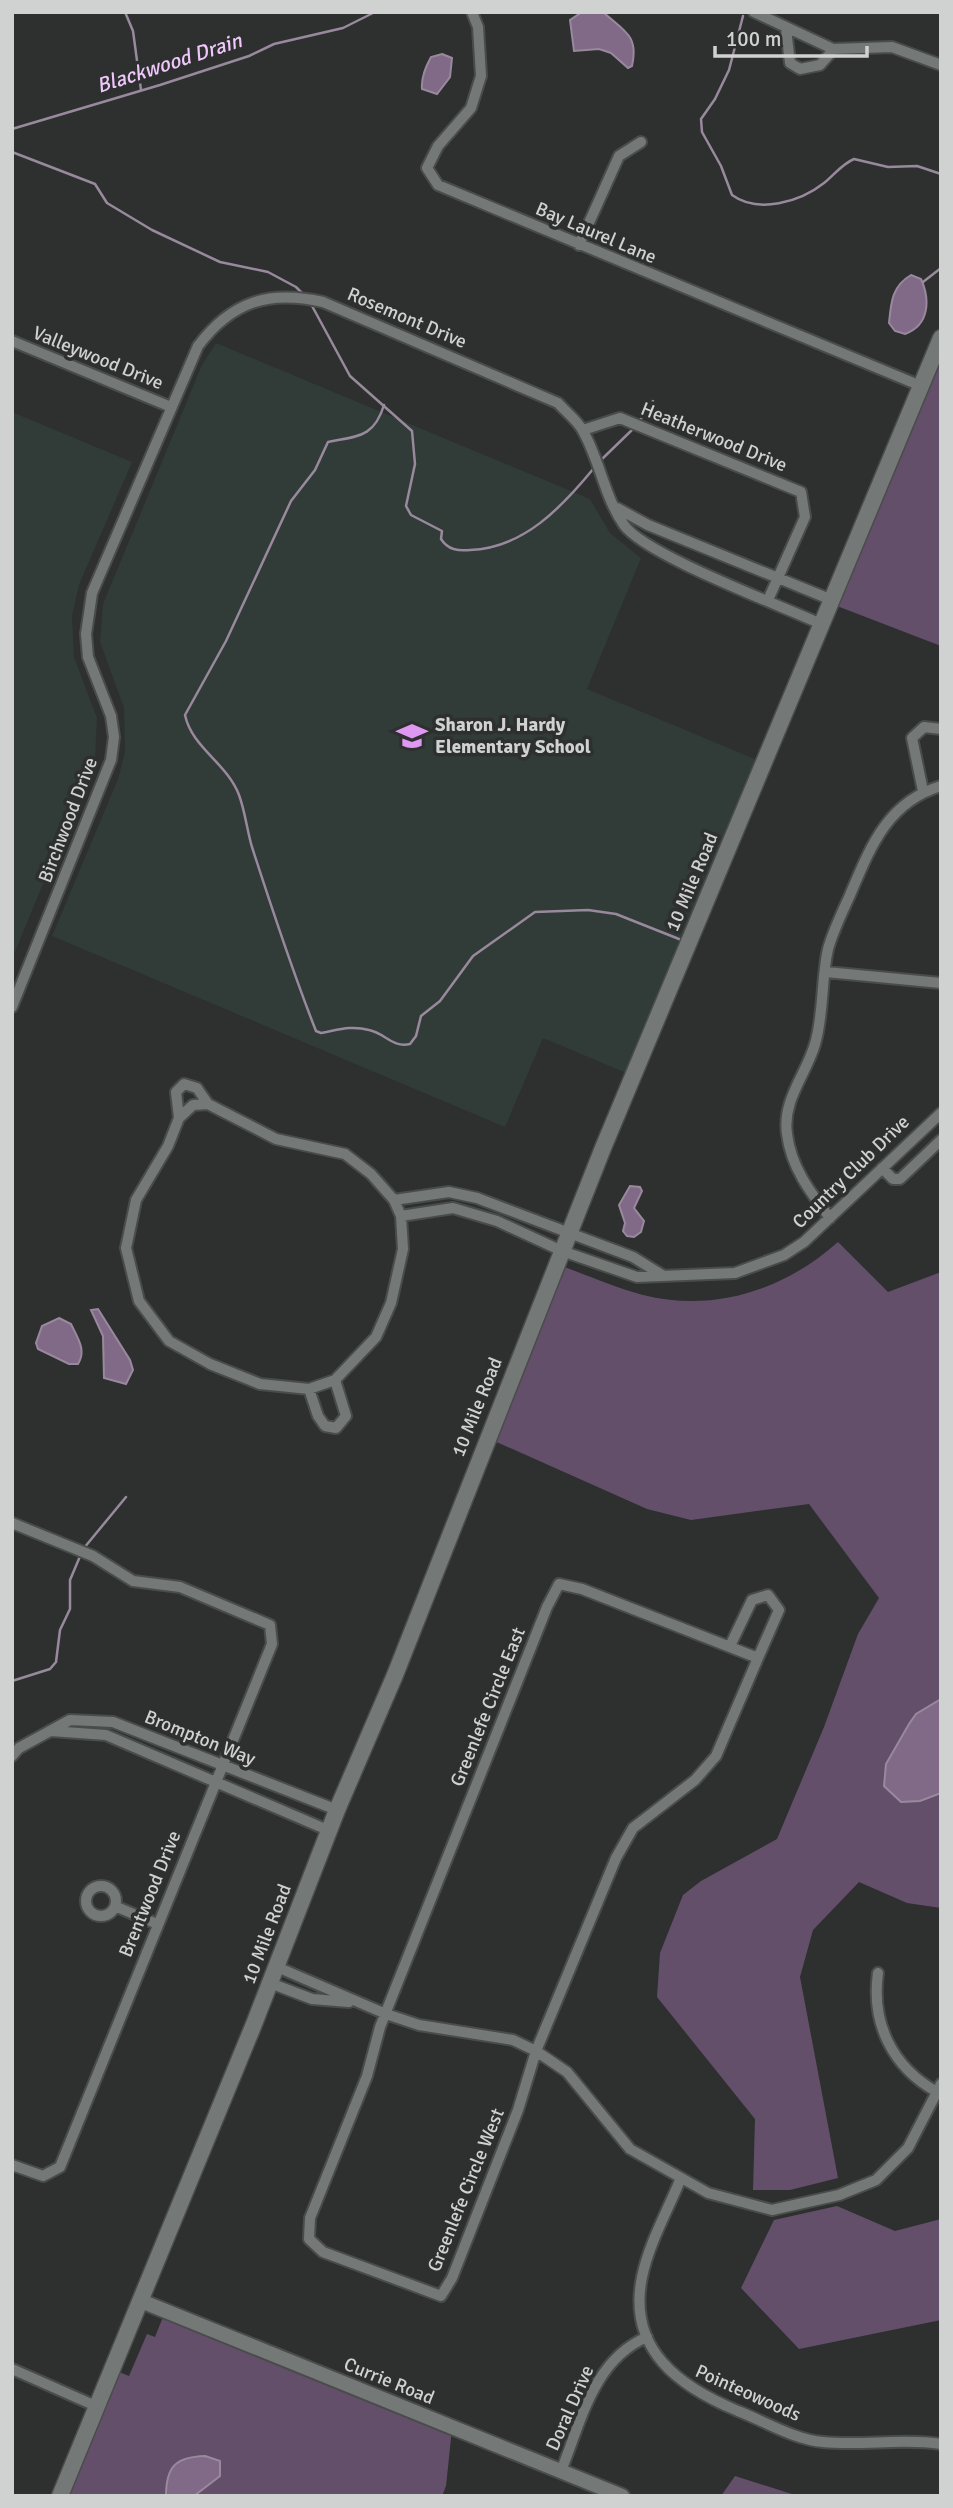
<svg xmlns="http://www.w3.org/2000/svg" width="953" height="2508" viewBox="0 0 953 2508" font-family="Signika,sans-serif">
<rect width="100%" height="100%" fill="#2d302f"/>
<path fill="#313b37" d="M 216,343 L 590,499 L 610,533 L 641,558 L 587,689 L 762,762 L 631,1075 L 543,1038 L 505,1127 L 52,936 L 118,779 L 125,752 L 124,708 L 100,642 L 103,604 L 202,365 Z
M 12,412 L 132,462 L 79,585 L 72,616 L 74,657 L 97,718 L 95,758 L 12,959 Z"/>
<path fill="#644f6a" d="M 941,356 L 941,646 L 837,606 Z
M 838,1242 L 888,1292 L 941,1272 L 941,1908 L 907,1903 L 859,1882 L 813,1930 L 800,1977 L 838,2178 L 790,2190 L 753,2190 L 755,2119 L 657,1997 L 660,1953 L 683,1895 L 701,1881 L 777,1839 L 824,1727 L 858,1634 L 879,1598 L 809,1504 L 691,1520 L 647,1509 L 492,1440 L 562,1266 C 589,1276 616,1288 643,1295 C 714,1313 784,1290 838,1242 Z
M 837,2206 L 895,2231 L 941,2219 L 941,2320 L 799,2349 L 741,2288 L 774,2220 Z
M 165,2312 L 452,2429 L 446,2486 L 442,2496 L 68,2496 L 119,2372 L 129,2376 L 147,2334 L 155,2337 Z
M 735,2476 L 798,2496 L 721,2496 Z"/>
<path fill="#816a87" stroke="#99899d" stroke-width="2" d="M 582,12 L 603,12 C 624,31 639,35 632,66 L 628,68 L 611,53 L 599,49 L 574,51 L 570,20 Z
M 442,54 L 452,58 L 450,77 L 437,94 L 422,89 C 421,78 426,66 431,57 Z
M 911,275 L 921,279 C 930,299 930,325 905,334 L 895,331 L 889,323 C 891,302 892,286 911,275 Z
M 630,1186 L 640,1187 L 642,1191 L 634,1208 L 644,1221 L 641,1232 L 634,1237 L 627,1236 L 623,1231 L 625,1223 L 619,1205 Z
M 98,1309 L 130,1360 L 133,1370 L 126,1384 L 104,1378 L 103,1336 L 91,1310 Z
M 59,1318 L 71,1324 C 77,1337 87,1350 78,1364 L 69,1364 L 38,1349 L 36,1343 L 42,1326 Z
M 941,1699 L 941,1793 L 920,1801 L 901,1802 L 884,1786 L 886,1764 L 909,1724 L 916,1714 Z
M 205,2456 L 220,2461 L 220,2476 L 194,2496 L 166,2496 C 166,2466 176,2457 205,2456 Z"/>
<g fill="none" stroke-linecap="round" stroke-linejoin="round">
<path stroke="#99899d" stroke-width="2.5" d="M 125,12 L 133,31 L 141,90
M 743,16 L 729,70 L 715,99 L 701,119 L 702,132 L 721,166 L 732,195 C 758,214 800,202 824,183 C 834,175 842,164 854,159 L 888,167 L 917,166 L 941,174
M 12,129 L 160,85 L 249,56 L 274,44 L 343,28 L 375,12
M 12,152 L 95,184 L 107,203 L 152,230 L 220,262 L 268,272 L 296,287 L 305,296
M 923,282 L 941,268
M 311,304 L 350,376 L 412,431 L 415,464 L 406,506 L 411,515 L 442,531 L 441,539 C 448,550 458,551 470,550 C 524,548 562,507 594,468
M 384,405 C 374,438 357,436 328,442 L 315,470 L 291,501 L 226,641 L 185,715 C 192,748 227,763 239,795 C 245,811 247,830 252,847 C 272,909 292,970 316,1031 L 321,1033 C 338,1030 351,1025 369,1030 C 385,1033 392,1048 410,1044 L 416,1036 L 421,1016 L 440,1001 L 473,956 L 535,912 L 588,910 L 616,914 L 684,941
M 638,423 L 653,401
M 601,460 L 634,428
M 84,1548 L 126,1497
M 12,1681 L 50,1669 L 56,1662 L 60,1630 L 70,1609 L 70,1580 L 81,1554"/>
<g stroke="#494c4b" stroke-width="14">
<path id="minor" d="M 472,12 L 478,27 L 481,76 L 471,108 L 438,146 L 427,168 L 438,185 L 921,386
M 754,12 L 833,49 L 892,47 L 941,65
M 786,29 L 790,63 L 800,69 L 820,65 L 834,49
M 579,245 L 619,156 L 641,142
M 12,341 L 171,407
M 583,430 L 620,418 L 801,492 L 805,517 L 768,600
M 617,508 L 648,525 L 832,600
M 923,791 L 912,738 L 924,727 L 941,729
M 826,972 L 941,983
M 12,1007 L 111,760 L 114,737 L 111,716 L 88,657 L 86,634 L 92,593 L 198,346 C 232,301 269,290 323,302 L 558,403 C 566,412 578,421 583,431 C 600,461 604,496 624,525 C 645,555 780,605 821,624
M 208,1104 L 276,1139 L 345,1154 L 371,1174 L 394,1200 L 401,1216 L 403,1249 L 391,1303 L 376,1337 L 335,1380 L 309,1389 L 260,1384 L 210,1364 L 169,1341 L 139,1301 L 126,1248 L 136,1200 L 168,1146 L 179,1118 L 193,1105 Z
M 179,1118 L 176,1092 L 184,1084 L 197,1088 L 208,1104
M 882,1168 L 893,1179 L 900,1179 L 941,1140
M 394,1200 L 449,1192 L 477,1198 L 633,1257 L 662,1275
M 401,1216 L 453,1208 L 497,1221 L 562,1251 L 637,1277 L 735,1273 L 784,1255 L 804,1242 L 941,1113
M 830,1218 C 810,1192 791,1167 787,1134 C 782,1100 806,1075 815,1044 C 824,1014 821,980 828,949 C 833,931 842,913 850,895 C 870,848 887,802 941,786
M 309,1389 L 318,1416 L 325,1426 L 336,1428 L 346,1416 L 335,1380
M 12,1523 L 93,1556 L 133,1581 L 180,1587 L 270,1625 L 272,1644 L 60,2167 L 43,2176 L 12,2165
M 559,1584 L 582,1589 L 758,1658 L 716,1756 L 695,1780 L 633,1828 L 616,1858 L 536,2051 L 518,2110 L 452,2278 L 441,2296 L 323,2252 L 309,2239 L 310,2218 L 367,2076 L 380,2027 L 547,1607 Z
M 730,1646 L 752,1600 L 768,1595 L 779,1610 L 758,1658
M 51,1731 L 106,1735 L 330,1831
M 12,1756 L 19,1748 L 70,1720 L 113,1722 L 337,1810
M86 1901a15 15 0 1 1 30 0a15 15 0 1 1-30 0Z
M 117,1907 L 157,1924
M 277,1967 L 386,2014 L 419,2025 L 513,2040 L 536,2051 L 567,2072 L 630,2149 L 708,2193 L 772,2210 L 839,2195 L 876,2180 L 908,2148 L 941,2084
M 878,1973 C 871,2023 892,2067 937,2092
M 270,1983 L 312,1999 L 349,2002
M 681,2178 C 668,2210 649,2243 642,2277 C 627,2350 680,2387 738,2411 C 764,2421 795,2440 823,2442 C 863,2446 902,2438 941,2444
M 12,2369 L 98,2407
M 561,2471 C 581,2422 593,2360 647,2337"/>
</g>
<g stroke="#494c4b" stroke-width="18">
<path id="tertiary" d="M 141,2301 L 622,2496"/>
</g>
<g stroke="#494c4b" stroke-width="19">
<path id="secondary" d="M 60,2496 L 254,2024 L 337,1810 L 395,1675 L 603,1148 L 941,338"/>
</g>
<use href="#minor" stroke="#747876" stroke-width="10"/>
<use href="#tertiary" stroke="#747876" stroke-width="14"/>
<use href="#secondary" stroke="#747876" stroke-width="16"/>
</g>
<defs>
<g id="school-bare" transform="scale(2.415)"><path d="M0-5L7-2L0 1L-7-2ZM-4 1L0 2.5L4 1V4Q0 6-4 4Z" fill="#df98f2" stroke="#2d302f" stroke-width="2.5" paint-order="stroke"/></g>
</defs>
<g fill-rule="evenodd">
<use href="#school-bare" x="412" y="736"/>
</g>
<g text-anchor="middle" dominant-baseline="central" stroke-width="7" stroke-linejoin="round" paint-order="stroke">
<g font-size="19" fill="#d0d2d1" stroke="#2d302f">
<text transform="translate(596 233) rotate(23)">Bay Laurel Lane</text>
<text transform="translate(407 318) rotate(23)">Rosemont Drive</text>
<text transform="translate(98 358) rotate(22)">Valleywood Drive</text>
<text transform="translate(714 437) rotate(22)">Heatherwood Drive</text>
<text transform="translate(68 820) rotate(-69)">Birchwood Drive</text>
<text transform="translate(692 882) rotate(-67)">10 Mile Road</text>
<text transform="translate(851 1172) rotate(-44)">Country Club Drive</text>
<text transform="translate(477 1407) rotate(-68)">10 Mile Road</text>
<text transform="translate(488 1707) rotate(-68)">Greenlefe Circle East</text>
<text transform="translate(200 1738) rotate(22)">Brompton Way</text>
<text transform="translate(150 1894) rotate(-68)">Brentwood Drive</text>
<text transform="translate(267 1934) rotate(-69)">10 Mile Road</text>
<text transform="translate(466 2190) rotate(-68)">Greenlefe Circle West</text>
<text transform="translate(389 2381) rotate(22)">Currie Road</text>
<text transform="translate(748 2393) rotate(24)">Pointeowoods</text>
<text transform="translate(570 2408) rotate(-66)">Doral Drive</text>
</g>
<g font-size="19" font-weight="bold" fill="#d0d2d1" stroke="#2d302f" text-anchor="start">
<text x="435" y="725">Sharon J. Hardy<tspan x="435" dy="22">Elementary School</tspan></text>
</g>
<g font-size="21" font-style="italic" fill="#efc7fa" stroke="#2d302f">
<text transform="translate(169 63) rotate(-18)">Blackwood Drain</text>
</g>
</g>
<rect width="953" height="2508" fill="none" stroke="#d0d2d1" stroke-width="28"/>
<path d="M715 46v10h152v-10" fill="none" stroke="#d0d2d1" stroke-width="3.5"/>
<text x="726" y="46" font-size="21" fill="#d0d2d1" stroke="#2d302f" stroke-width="5" paint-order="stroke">100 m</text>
</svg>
